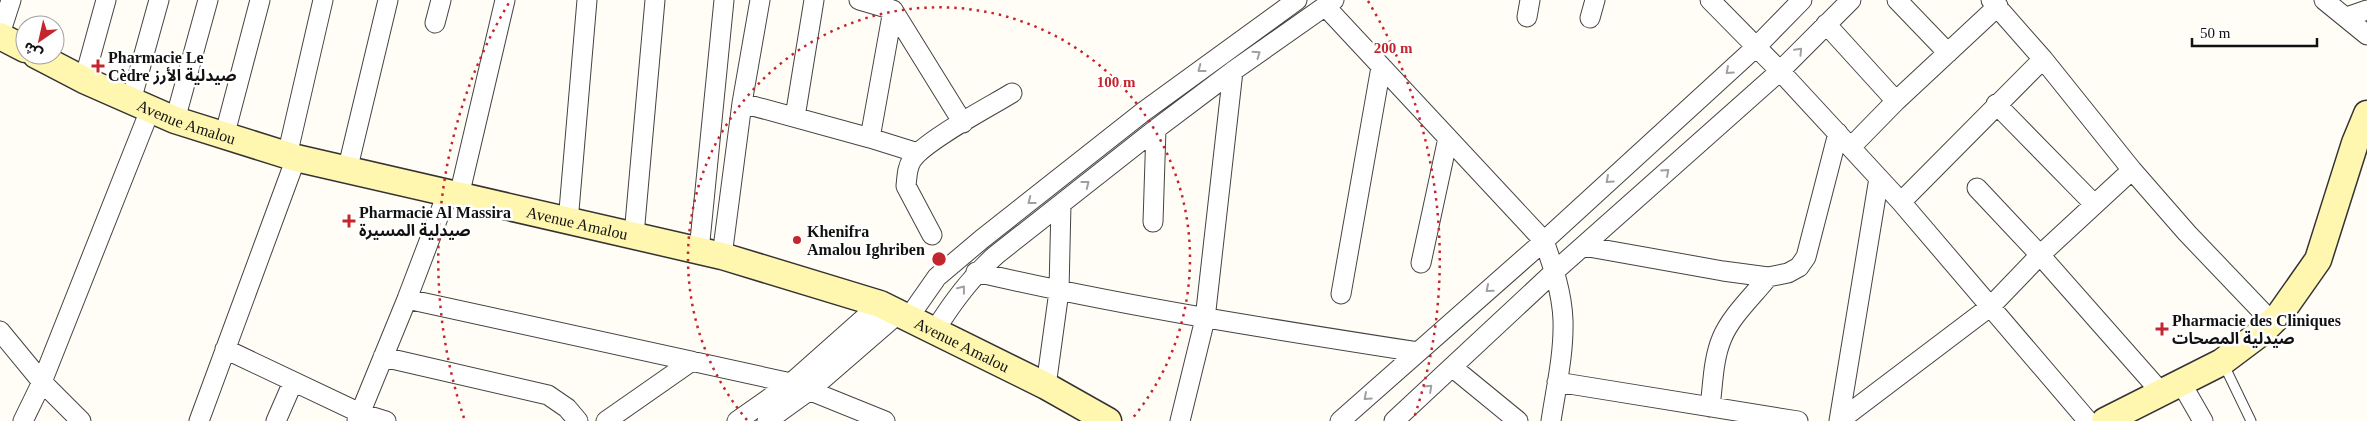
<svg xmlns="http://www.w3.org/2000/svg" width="2367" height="421" viewBox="0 0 2367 421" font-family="'Times New Roman','Noto Sans Arabic',serif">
<rect width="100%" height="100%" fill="#fffdf5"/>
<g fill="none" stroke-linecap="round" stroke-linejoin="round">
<g stroke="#444" stroke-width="11">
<path id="lane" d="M 2223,363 L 2251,421"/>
</g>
<g stroke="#444" stroke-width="21">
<path id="street" d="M 859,0 L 893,10 L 963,123
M 1710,0 L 1780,71 L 1901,202 L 2088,421
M 1897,0 L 1948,53
M 2324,0 L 2367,35
M 1325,6 L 1544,241 C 1553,266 1562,293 1563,320 C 1564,354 1556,388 1551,421
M 1527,17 L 1530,0
M 2347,17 L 2367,10
M 1590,18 L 1595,0
M 435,23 L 441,0
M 1826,24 L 1896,101
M 0,34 L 11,0
M 84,80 L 106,0
M 131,101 L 159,0
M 742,103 L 870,138 L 918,153
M 1996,104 L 2094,204
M 795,117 L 814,0
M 175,120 L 208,0
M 224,137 L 260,0
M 870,138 L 893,10
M 1851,147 L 1896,101 L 1998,6
M 287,156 L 323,0
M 2132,170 L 2187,233 L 2272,322
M 347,171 L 388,0
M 1977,188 L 2040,255 L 2160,391
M 459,196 L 505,0
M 1901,202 L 2043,59
M 568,222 L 587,0
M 1153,222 L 1156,129
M 634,235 L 655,0
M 932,235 L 906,186 C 907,177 907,167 912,160 C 924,141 991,106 1012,93
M 1583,246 L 1723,271 L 1768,277 L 1788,273 L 1799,267 L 1806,257 L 1838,133
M 699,251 L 724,0
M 722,256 L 742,103 L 760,0
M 1421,263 L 1448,138
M 976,272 C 1122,306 1270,329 1418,352
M 1341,294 L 1381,67
M 407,299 L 791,383 L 885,421
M 909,317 L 937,277 L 982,239 L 1143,112 L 1297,0
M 935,330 C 953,302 971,277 996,255 L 1156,129 L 1233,71 L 1334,0
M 0,331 L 42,382 L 81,421
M 225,349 L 360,413 L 386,421
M 383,357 L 548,395 L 567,408 L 578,421
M 1452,367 L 1518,421
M 2180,381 L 2203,421
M 1557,382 L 1798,421
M 1046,386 L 1059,291 L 1061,204
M 1710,407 C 1713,384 1713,359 1722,338 C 1731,316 1753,296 1768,277
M 23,421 L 42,382 L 150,110
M 199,421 L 296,158
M 276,421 L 293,382
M 357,421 L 407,299 L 447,194
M 606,421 L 692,361
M 737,421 L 791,383 L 880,304
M 767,421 L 810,390 L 900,312
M 1180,421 L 1205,319 L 1233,71
M 1340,421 L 1544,241 L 1756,47 L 1802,0
M 1394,421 L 1555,271 L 1780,71 L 1851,0
M 1839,421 L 1991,306 L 2040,255 L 2132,170 L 2043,59 L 1991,0
M 1839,421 L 1879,178"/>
</g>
<g stroke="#333" stroke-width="29">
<g id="secondary">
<path d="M 0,36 L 25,49"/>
<path id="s1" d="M 36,55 L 84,80 L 175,120 L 296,158 L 722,256 L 880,304 L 1046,386 L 1108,421"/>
<path d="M 2105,421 L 2222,362 L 2262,332 L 2280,314 L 2318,260 L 2355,143 L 2367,114"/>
</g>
</g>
<use href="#lane" stroke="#fff" stroke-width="9"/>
<use href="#street" stroke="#fff" stroke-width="19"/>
<use href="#secondary" stroke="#fff6b0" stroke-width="26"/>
</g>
<defs><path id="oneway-chevron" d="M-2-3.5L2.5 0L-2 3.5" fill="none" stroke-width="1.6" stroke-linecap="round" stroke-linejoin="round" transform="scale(1.25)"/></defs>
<g stroke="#a0a0a0">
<use href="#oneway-chevron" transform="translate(1799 51) rotate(-46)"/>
<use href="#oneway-chevron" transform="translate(1257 54) rotate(-35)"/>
<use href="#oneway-chevron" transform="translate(1201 69) rotate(143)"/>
<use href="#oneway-chevron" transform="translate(1729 71) rotate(138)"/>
<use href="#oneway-chevron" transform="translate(1666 172) rotate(-42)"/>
<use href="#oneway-chevron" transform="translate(1609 180) rotate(138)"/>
<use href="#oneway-chevron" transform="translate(1086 184) rotate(-38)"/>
<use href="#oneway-chevron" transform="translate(1031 201) rotate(142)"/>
<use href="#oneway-chevron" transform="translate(962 289) rotate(-52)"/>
<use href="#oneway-chevron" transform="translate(1489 289) rotate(139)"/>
<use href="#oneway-chevron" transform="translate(1429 388) rotate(-43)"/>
<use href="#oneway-chevron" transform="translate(1367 397) rotate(138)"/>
</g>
<g fill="none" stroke="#c4262e" stroke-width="2.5" stroke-dasharray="2.5 5">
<path d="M747 420A251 251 0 1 1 1131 420"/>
<path d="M464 418A501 501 0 0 1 510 1M1368 1A501 501 0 0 1 1414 418"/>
</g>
<g fill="#c4262e" stroke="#fff" stroke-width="2">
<path d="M95.5 58.5h5v5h5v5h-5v5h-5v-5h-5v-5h5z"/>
<path d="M346.5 213.5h5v5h5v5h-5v5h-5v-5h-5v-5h5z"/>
<circle cx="797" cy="240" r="5"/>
<path d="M2159.5 321.5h5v5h5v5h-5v5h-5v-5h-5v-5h5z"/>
</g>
<g text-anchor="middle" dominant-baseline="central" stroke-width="5" stroke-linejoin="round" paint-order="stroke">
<g font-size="16" font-weight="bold" fill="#111" stroke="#fff" text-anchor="start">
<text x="108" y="57">Pharmacie Le<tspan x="108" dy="18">Cèdre صيدلية الأرز</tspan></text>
<text x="359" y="212">Pharmacie Al Massira<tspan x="359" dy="18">صيدلية المسيرة</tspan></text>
<text x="807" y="231">Khenifra<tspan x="807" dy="18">Amalou Ighriben</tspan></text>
<text x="2172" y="320">Pharmacie des Cliniques<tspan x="2172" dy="18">صيدلية المصحات</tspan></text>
</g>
<g font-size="16" fill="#111" stroke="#fff">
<text stroke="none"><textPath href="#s1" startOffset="165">Avenue Amalou</textPath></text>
<text stroke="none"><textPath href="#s1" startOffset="569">Avenue Amalou</textPath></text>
<text stroke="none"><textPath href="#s1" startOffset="974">Avenue Amalou</textPath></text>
</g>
</g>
<circle cx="939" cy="259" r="8" fill="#c4262e" stroke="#fff" stroke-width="2.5"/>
<g font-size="15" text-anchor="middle" font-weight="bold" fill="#c4262e" stroke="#fff" stroke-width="5" stroke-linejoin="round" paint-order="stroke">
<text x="1393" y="53">200 m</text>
<text x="1116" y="87">100 m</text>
</g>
<g transform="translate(40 40) rotate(214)"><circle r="24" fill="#ffffff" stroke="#a0a0a0"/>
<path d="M0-4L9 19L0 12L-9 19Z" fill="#c4262e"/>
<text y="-8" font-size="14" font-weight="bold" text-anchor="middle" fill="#111111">ش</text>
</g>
<path d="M2192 38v8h125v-8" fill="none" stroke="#111111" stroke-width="2.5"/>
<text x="2200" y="38" font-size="15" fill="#111111" stroke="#ffffff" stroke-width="4" paint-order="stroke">50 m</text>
</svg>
